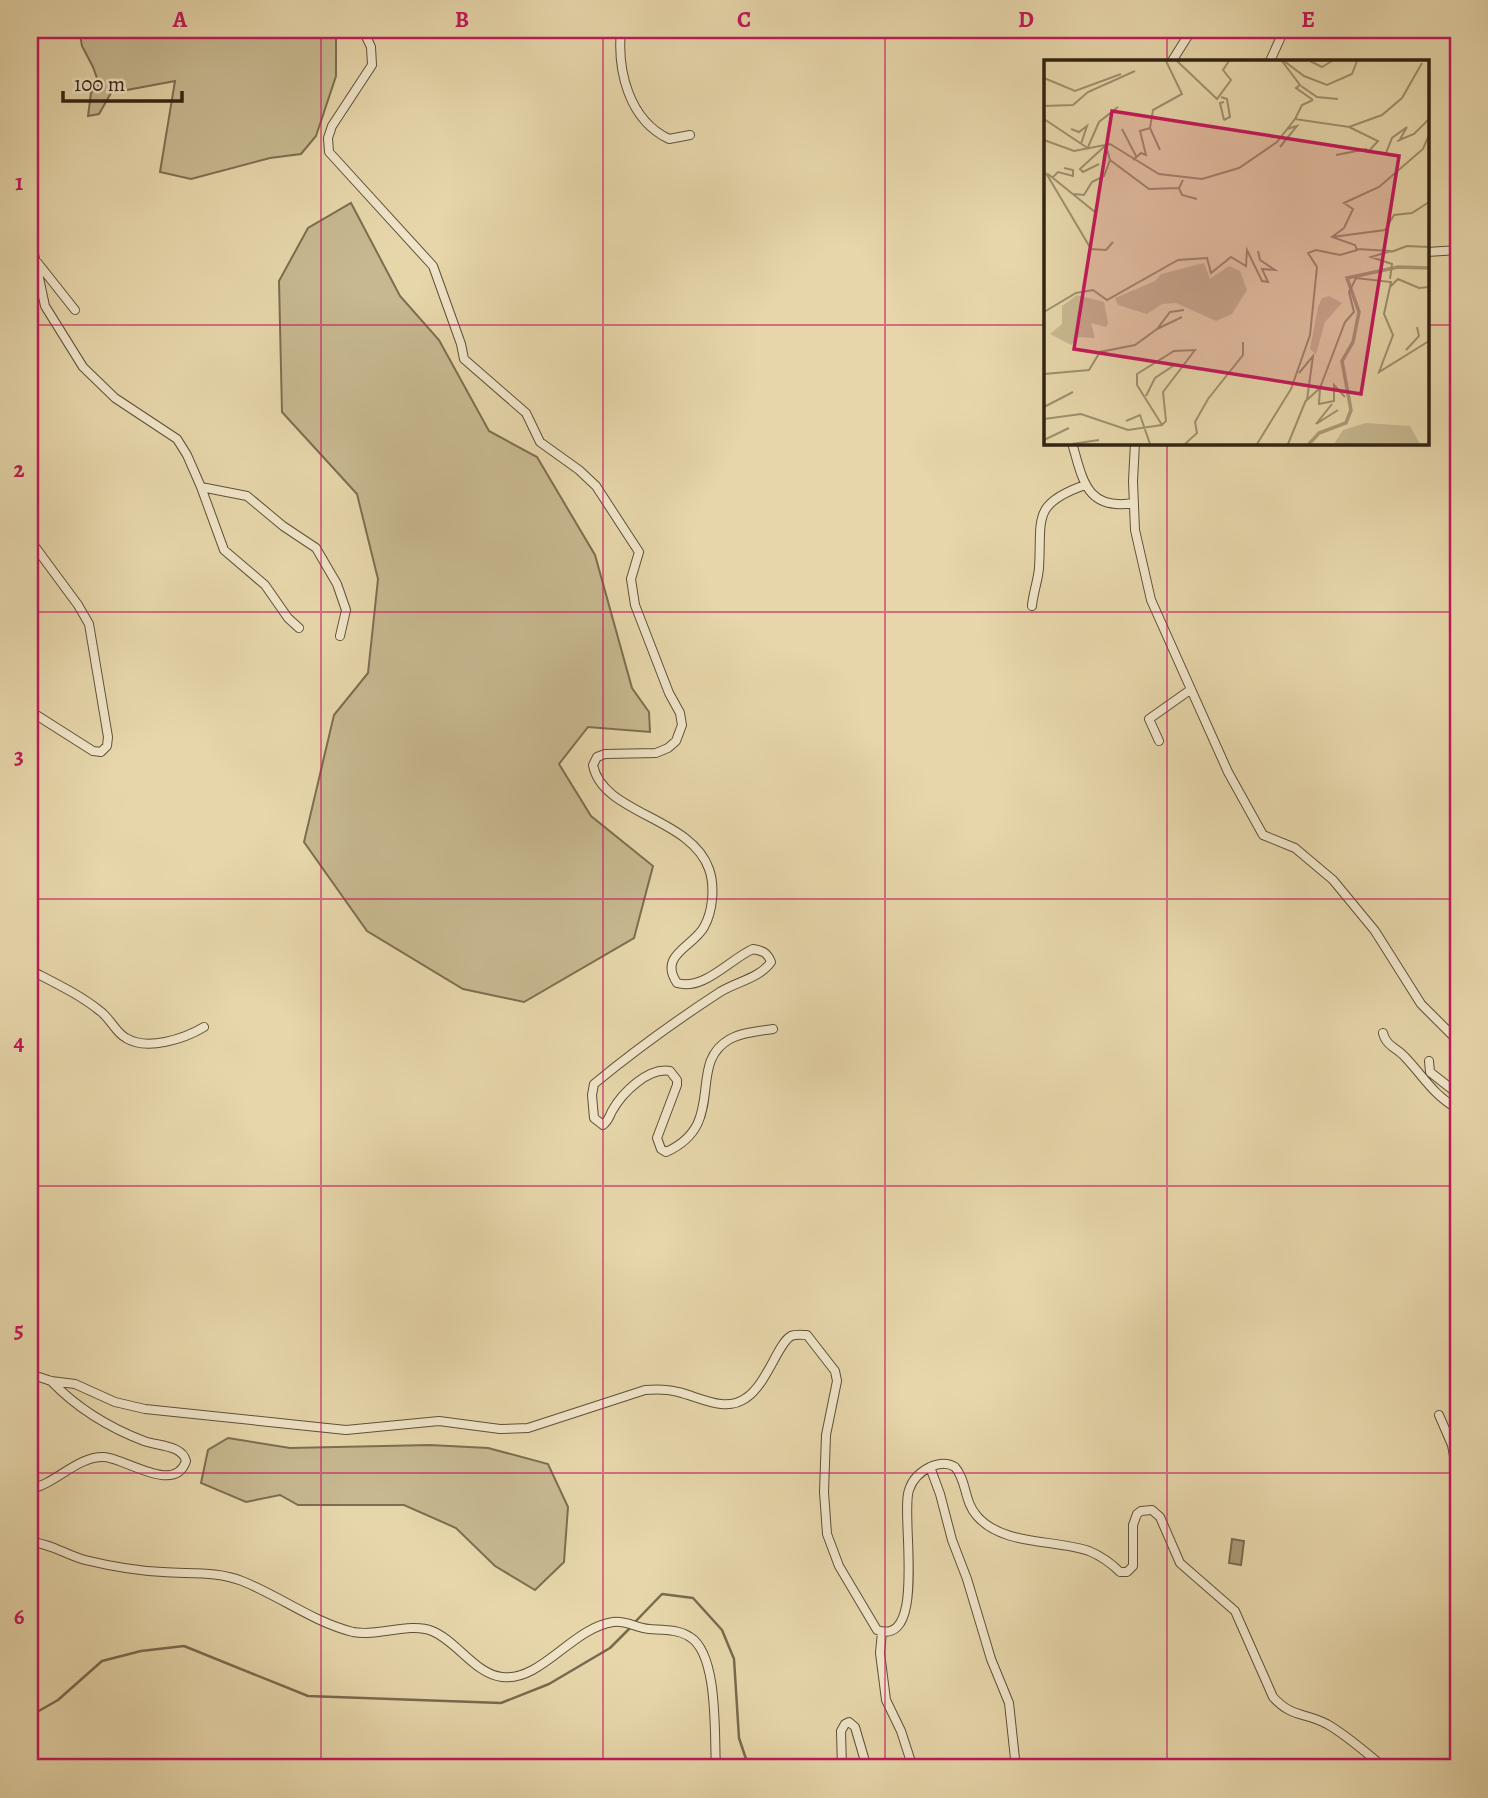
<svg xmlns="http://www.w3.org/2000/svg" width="1488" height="1798" viewBox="0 0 1488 1798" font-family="Alegreya,serif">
<rect width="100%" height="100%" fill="#e6d6aa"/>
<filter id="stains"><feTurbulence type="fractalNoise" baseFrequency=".00286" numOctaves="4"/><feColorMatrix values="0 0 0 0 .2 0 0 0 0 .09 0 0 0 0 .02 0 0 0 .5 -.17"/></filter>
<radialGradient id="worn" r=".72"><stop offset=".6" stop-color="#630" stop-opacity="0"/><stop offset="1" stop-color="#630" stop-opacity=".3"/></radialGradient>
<path fill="#c7b890" stroke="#7c6e51" stroke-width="2" d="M 79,30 L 336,30 L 336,76 L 316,136 L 301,154 L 270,158 L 191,179 L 160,172 L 175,81 L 111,93 L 99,114 L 88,116 L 91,93 L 99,84 L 93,67 L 82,46 Z
M 351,203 L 400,296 L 439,340 L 489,431 L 537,457 L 595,555 L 632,688 L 649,712 L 650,732 L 588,727 L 559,764 L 591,816 L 653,866 L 634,938 L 524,1002 L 463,989 L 367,931 L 304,842 L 334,715 L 368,673 L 378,579 L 357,494 L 282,412 L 279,281 L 308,228 Z
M 228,1438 L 290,1448 L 430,1445 L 488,1448 L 548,1464 L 568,1507 L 564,1562 L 535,1590 L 495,1566 L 456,1528 L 404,1505 L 298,1505 L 280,1495 L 246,1502 L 201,1483 L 208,1450 Z"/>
<path fill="#a99976" stroke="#796a4e" stroke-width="2" d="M 1232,1539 L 1244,1541 L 1241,1565 L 1229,1563 Z"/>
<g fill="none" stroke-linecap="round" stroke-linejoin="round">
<path stroke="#796a4e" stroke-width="2.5" d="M 635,1622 L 662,1594 L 693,1598 L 722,1630 L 734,1659 L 739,1738 L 749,1768
M 30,1716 L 58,1700 L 102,1661 L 141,1651 L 184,1646 L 308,1696 L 501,1703 L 549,1684 L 610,1648 L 631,1627"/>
<g stroke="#5f5038" stroke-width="10">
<path id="minor" d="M 363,30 L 371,47 L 372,65 L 332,126 L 328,138 L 329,152 L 433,266 L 461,344 L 464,359 L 526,413 L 540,442 L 579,470 L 596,486 L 639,552 L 631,579 L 635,605 L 669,693 L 680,713 L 682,725 L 676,741 L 668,748 L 656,753 L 605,754 L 597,757 L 593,765 C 602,814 691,817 709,869 C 715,886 713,911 704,927 C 693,947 658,955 677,983 C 704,991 730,959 753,949 C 763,951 767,952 771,962 C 760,978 736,982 720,992 C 677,1020 634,1051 594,1084 L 592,1095 L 594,1118 L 603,1125 C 609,1120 609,1117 612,1111 C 622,1093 648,1067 670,1071 L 677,1080 L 677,1085 L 657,1138 L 661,1149 L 666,1152 C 729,1124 685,1064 730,1039 C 743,1032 759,1031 773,1029
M 621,30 C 617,71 629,120 669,139 L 690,135
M 1169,30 L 1189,34 L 1216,30
M 1172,61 L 1189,34
M 1270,61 L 1284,30
M 30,235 L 45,306 L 83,367 L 115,398 L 177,439 L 187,455 L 201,487 L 247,496 L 283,526 L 316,548 L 337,584 L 346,610 L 340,636
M 1427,252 L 1458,250
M 37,262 L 75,310
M 1072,443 C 1083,480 1086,511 1134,503
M 1135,443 L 1133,481 L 1135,530 L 1151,600 L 1228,772 L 1263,835 L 1295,848 L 1333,880 L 1375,931 L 1421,1004 L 1458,1041
M 201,487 L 224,550 L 265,585 L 288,618 L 299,628
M 30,540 L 78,605 L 89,624 L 108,737 L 107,746 L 101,752 L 93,751 L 30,711
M 1032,606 C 1033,593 1038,581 1039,568 C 1042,519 1031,504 1085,485
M 1159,741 L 1149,719 L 1190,690
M 30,970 C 53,982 79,994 100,1011 C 110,1018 116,1033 126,1038 C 147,1051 184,1039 204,1027
M 1383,1033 C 1386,1046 1397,1048 1405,1057 C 1424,1077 1433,1095 1458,1109
M 1429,1061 L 1430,1072 L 1458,1094
M 30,1374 L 51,1381 L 75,1384 L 115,1402 L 145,1409 L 346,1430 L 439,1421 L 500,1429 L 528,1428 L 645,1390 C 656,1389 667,1389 678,1392 C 700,1397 725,1413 746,1398 C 767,1384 778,1343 791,1336 C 796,1334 802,1335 807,1335 L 835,1371 L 837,1381 L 826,1435 L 824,1492 L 827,1534 L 839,1566 L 877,1630 C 928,1648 900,1514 909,1490 C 912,1480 920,1472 930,1467 C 939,1463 947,1462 955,1467 C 967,1481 964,1502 977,1516 C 1003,1546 1054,1539 1089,1551 C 1101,1556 1111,1563 1120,1572 L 1127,1572 L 1133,1566 L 1133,1525 L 1137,1514 L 1141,1511 L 1152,1510 L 1160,1517 L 1180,1563 L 1235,1611 L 1273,1697 C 1292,1718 1304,1712 1327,1724 C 1348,1736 1366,1753 1385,1768
M 1439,1415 L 1452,1445 L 1455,1461 L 1458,1466
M 930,1467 L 940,1494 L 952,1540 L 967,1579 L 991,1659 L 1009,1703 L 1016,1768
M 30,1489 C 56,1484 77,1456 104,1457 C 125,1458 175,1495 186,1461 C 182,1445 158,1446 144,1441 C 110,1428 76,1407 51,1381
M 30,1542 C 50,1543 66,1555 85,1560 C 110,1566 138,1571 163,1572 C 189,1574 218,1571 242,1581 C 280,1596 313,1622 353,1632 C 377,1637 410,1622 432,1631 C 457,1641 475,1674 502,1677 C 541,1682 572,1628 613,1622 C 626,1620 636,1628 649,1629 C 663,1630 678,1629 690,1637 C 719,1655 714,1737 716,1768
M 30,1623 L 30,1633
M 882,1632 L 880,1653 L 886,1700 L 901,1731 L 913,1768
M 842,1768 L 841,1731 L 845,1724 L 849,1722 L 855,1727 L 867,1768"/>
</g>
<use href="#minor" stroke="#efe4c8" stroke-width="8"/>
</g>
<path fill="none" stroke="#c2185b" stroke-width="2" stroke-opacity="0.55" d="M 321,30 L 321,1768M 603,30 L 603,1768M 885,30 L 885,1768M 1167,30 L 1167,61M 30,325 L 1045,325M 1427,325 L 1458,325M 1167,443 L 1167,1768M 30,612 L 1458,612M 30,899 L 1458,899M 30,1186 L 1458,1186M 30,1473 L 1458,1473"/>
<g transform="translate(1044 60)">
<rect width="385" height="385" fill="#e6d6aa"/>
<path d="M 160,203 L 166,219 L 185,206 L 196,211 L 203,230 L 188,254 L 172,261 L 132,243 L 118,244 L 103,254 L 74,245 L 71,238 L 111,221 L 117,214 ZM 33,235 L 60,242 L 64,263 L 62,267 L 47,263 L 51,278 L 35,277 L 27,285 L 6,274 L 18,264 L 18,246 ZM 285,236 L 298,243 L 281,262 L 272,294 L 266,289 L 274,247 L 278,238 ZM 322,363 L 366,366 L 376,384 L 290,384 L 299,370 Z" fill="#c7b890"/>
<path fill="none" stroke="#a99976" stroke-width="3.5" d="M 265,384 L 275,373 L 302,363 L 307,350 L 298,301 L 309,282 L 315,252 L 303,218 L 354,207 L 385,208"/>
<path fill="none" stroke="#9e8e6d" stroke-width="2" d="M 133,1 L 173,39 L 187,20 L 179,10 L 185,1M 238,1 L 256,25 L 252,28 L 269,40M 240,1 L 260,16 L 283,25 L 308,14 L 313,1M 266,1 L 278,7 L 288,1M 0,18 L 31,31 L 77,14M 257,26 L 273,37 L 294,39M 177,37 L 183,39 L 186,57 L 180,60M 180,42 L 176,43 L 180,60M 0,46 L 29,45 L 44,32 L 91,11M 0,59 L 45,89M 251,59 L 258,45 L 269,40M 305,67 L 334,81 L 324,92 L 342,93M 106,68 L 116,90M 27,69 L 35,72 L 43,66 L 37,84M 78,69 L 92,96M 0,80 L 30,91 L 66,84 L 115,114 L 158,119 L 195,108 L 233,82 L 251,59 L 305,67 L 338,55 L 358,38 L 378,3M 353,81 L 370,74 L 385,59M 44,87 L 55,62 L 74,47M 236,87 L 253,66 L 243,69M 342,93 L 348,78 L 363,67 L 355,81M 292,95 L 323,89M 66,100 L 105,129 L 135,128 L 139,120M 89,100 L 97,93 L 102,95 L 96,71 L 106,68 L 109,50 L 138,34 L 122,1M 55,104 L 39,112 L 36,109 L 62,85M 2,113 L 47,189 L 62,190 L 69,182M 4,114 L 51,152M 9,117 L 14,112 L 29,116 L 29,110 L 20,108M 135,128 L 138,135 L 153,139M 30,134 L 40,135 L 48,122 L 60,116 L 66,100 L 62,86M 288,177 L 341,170 L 350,155 L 368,153 L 385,142M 313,189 L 347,191 L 327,197 L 348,204 L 346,219M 347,192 L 363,186 L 385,187M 346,227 L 354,219 L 375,228 L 385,227M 0,252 L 32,233 L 49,230 L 63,240 L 134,200 L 163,198 L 167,213 L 187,197 L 202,206 L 203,190 L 218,221 L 224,222 L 218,209 L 231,210 L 216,200 L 214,191M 113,269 L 138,257M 151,290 L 119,332 L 122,361 L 118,365 L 93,325 L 93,314 L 130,291 ZM 362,290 L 375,276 L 373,267M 255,313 L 269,296 L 263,340 L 276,328 L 301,262 L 310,252 L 305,232 L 312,218 L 347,222 L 340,254 L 349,275 L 335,312 L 385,281M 0,314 L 45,310 L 56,292 L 91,285 L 113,269 L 126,252 L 140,250M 276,328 L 275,344 L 290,341 L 290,325 L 301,337M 102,336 L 111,318 L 132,304M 288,344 L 272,364 L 294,350M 0,347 L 29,332M 0,359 L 37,354 L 84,370 L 118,365M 82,361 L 96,355 L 106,384M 0,380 L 25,368M 28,384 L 55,380M 141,384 L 153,373 L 151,362 L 164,339 L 199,295 L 199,282M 213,384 L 247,329 L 266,275 L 273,207 L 264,193 L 272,190 L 296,195 L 313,190 L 311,185 L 288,177 L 300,168 L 309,149 L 300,143 L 335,127 L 379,89 L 385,75M 244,384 L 262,340"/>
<path fill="#c2185b" fill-opacity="0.15" stroke="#c2185b" stroke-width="3.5" d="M 68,51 L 355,96 L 317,334 L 30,289 Z"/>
<rect width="385" height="385" fill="none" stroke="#322312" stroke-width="3.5"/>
</g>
<rect width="1488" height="1798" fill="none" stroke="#e6d6aa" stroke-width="77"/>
<path d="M63 91v10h119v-10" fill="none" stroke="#322312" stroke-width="3.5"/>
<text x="74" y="91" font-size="21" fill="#322312" stroke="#efe4c8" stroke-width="5" paint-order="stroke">100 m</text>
<rect x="38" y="38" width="1412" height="1721" fill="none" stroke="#c2185b" stroke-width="2.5"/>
<g font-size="23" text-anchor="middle" font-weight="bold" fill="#c2185b">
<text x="180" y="27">A</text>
<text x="462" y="27">B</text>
<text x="744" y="27">C</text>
<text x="1026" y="27">D</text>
<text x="1308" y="27">E</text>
<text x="19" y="190">1</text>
<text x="19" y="477">2</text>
<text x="19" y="764">3</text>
<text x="19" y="1050">4</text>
<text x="19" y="1337">5</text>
<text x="19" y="1624">6</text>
</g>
<rect width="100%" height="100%" filter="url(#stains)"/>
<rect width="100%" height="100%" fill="url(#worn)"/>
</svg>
